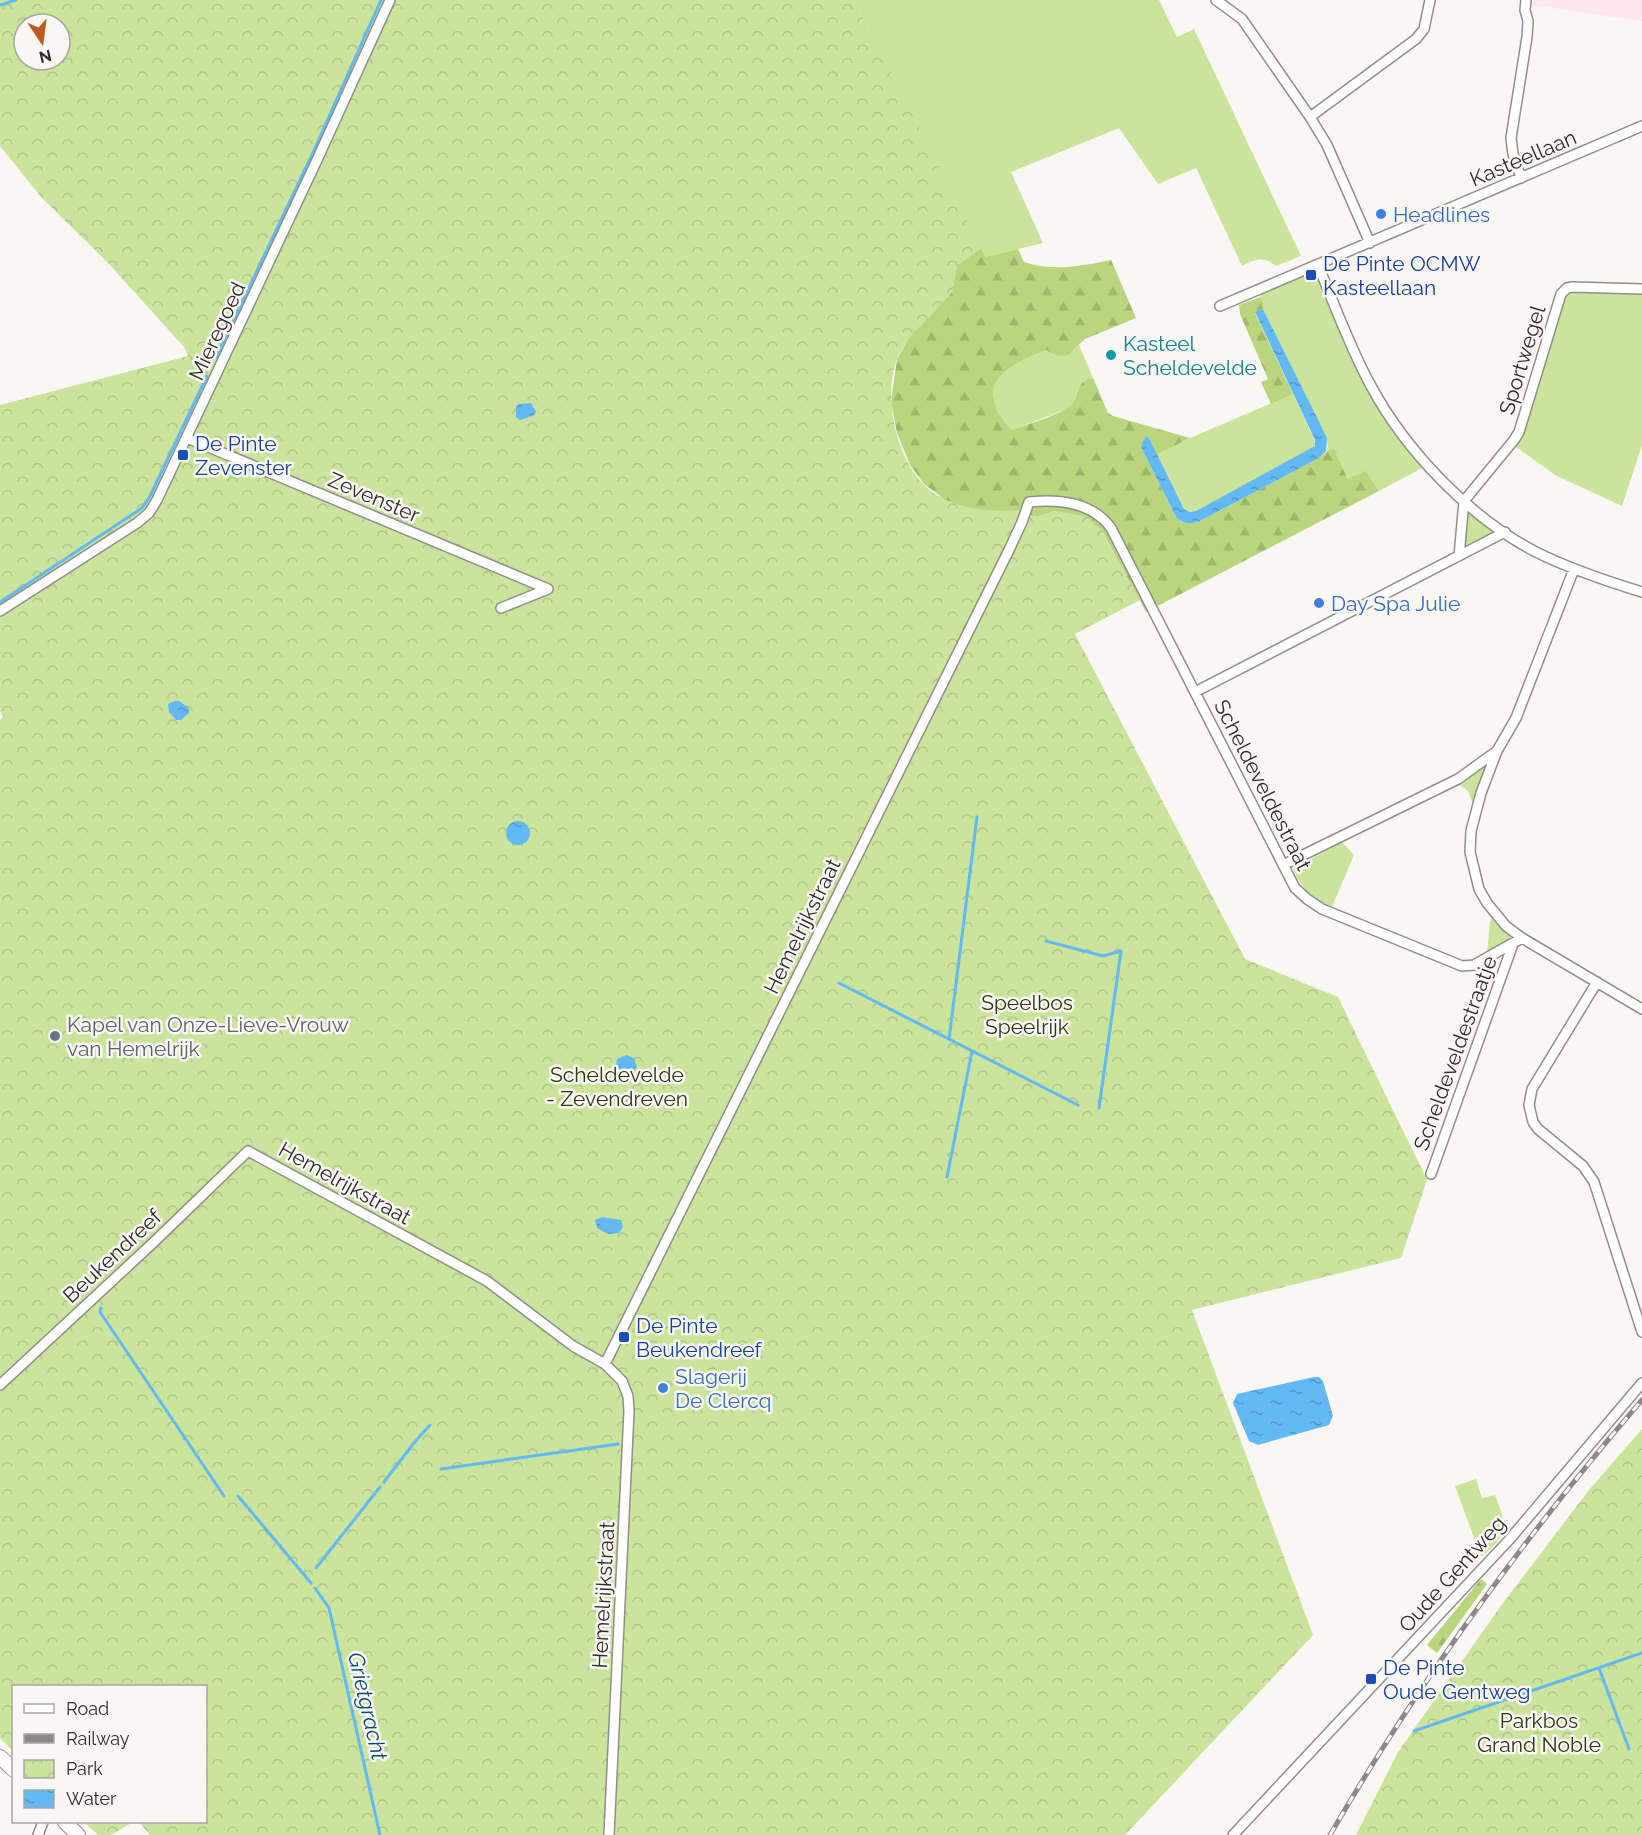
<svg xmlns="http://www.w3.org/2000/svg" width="1642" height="1835" viewBox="0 0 1642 1835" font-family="Raleway,sans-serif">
<defs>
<pattern id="forest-firs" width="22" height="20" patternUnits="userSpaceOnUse" patternTransform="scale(1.5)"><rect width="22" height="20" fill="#b9d57d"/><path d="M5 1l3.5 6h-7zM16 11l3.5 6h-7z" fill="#9fb76c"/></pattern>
<pattern id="park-crowns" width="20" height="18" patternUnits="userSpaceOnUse" patternTransform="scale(1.5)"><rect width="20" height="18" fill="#cbe49c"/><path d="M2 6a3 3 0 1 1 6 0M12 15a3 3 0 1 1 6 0" fill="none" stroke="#afc487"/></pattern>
<pattern id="water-ripples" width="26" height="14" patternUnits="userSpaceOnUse" patternTransform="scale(1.5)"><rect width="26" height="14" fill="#63b9f3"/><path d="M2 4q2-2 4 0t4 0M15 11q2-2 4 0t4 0" fill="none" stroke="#5297c5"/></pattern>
</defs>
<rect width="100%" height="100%" fill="#f9f6f3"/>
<path fill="#fce7ec" d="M 1534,0 L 1642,0 L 1642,21 L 1533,5 Z"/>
<path fill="#cbe49c" d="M 854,0 L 1159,0 L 1177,37 L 1194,29 L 1301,256 L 1276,266 C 1264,256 1255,259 1242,266 L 1196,168 L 1158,184 L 1119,128 L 1011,172 L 1043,243 L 985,257 Z
M 1309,273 L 1317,276 L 1370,394 L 1391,426 L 1424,467 L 1379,491 L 1366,472 L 1349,479 L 1330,449 L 1326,451 L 1328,446 L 1263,309 L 1260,294 Z
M 1578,289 L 1642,294 L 1642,445 L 1622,506 L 1555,475 L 1515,446 L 1566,292 Z
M 1079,345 L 1094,380 L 1089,378 C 1078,384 1077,392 1074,403 L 1066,409 L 1012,430 C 971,386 1002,367 1046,350 C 1060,358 1067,357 1079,345 Z
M 1293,394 L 1315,441 L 1315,446 L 1312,449 L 1196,511 L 1190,512 L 1184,509 L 1157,455 L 1190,438 Z
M 1471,512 L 1494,531 L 1494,534 L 1466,548 L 1462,545 L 1467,514 Z
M 1486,762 L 1489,765 L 1473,804 L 1468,791 L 1457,783 Z
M 1342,842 L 1354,855 L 1332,907 C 1311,898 1302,889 1293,869 Z
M 1493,918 L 1511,937 L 1510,940 L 1487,954 L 1490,921 Z
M 1476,1479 L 1482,1498 L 1495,1495 C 1508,1528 1509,1533 1481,1557 L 1455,1486 Z"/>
<path fill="url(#forest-firs)" d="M 981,248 L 985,257 L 1018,249 L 1024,262 C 1054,272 1081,266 1111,260 L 1136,318 L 1085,339 L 1068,355 L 1057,356 L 1046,350 C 1003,367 971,386 1012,430 C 1028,424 1058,416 1071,405 C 1080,397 1073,387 1089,378 L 1094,380 L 1108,413 L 1113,416 L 1190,438 L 1157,455 L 1148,436 L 1141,447 L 1176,517 C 1183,524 1190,525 1200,521 L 1319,458 L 1330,449 L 1334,449 L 1337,452 L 1336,455 L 1348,479 L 1366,471 L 1379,491 L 1146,612 L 1102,531 L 1055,511 L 1037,517 L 1029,515 L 986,575 L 940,496 L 924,484 L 910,465 L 897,433 L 891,402 L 897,359 L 910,336 L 952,292 L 957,265 Z
M 1261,297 L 1263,309 L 1255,313 L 1293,394 L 1271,404 L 1261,382 L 1268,379 L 1240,314 L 1239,305 Z
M 1481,1579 L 1487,1584 L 1437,1653 L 1427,1645 Z"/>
<path fill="url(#park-crowns)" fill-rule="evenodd" d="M 0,0 L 854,0 L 981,248 L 957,265 C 955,273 955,284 952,292 C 950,295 945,299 943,302 C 927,321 907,335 897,359 C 881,401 899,477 942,498 C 972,512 996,511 1027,510 L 1029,515 L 1037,517 L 1055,511 L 1085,516 L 1102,531 L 1140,600 L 1075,634 L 1245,959 L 1338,997 L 1427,1180 L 1401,1258 L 1192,1310 L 1313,1635 L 1125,1835 L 150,1835 L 139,1822 L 206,1822 L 206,1686 L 14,1686 L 13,1751 L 0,1738 L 0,720 L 3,717 L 0,711 L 0,405 L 188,356 L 184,347 L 109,264 L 42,198 L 0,146 ZM 24,24 L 60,24 L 60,60 L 24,60 Z
M 1642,1429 L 1642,1835 L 1356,1835 L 1398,1752 L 1500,1607 L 1589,1490 Z
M 84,1822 L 133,1822 L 111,1835 L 98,1835 Z"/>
<path fill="url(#water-ripples)" d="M 1263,309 L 1327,438 L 1326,451 L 1319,458 L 1200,521 C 1190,525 1183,524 1176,517 L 1141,447 L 1144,440 L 1148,436 L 1184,509 L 1190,512 L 1196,511 L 1315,446 L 1315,440 L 1255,312 Z
M 531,403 L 536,412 L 533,416 L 520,420 L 516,417 L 516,407 L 519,404 Z
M 175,701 L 179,701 L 189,708 L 189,713 L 181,720 L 176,720 L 169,712 L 168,704 Z
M506 833a12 12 0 1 1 24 0a12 12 0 1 1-24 0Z
M 626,1055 L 634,1058 L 637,1067 L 631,1075 L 621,1071 L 616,1065 L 617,1059 Z
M 602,1217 L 621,1220 L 623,1227 L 619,1233 L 608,1234 L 597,1228 L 595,1220 Z
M 1314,1377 L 1319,1377 L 1323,1381 L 1333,1416 L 1329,1425 L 1258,1445 L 1249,1441 L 1233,1403 L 1237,1394 Z"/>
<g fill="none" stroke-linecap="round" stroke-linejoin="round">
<path stroke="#63b9f3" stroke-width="3" d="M 0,5 L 16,0
M 216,357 L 311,157 L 381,0
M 0,602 L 142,508 L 150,496 L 207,376
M 1046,941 L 1103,956 L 1121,951 L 1099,1108
M 839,983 L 1078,1105
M 949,1039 L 977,817
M 947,1177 L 972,1051
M 101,1308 L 100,1312 L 224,1496
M 441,1469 L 618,1444
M 384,1482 L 413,1444 L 430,1425
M 238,1496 L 311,1583
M 316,1568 L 380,1487
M 315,1588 L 329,1608 L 380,1835
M 1599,1668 L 1629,1749
M 1414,1731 L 1642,1653"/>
<g stroke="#918e8b" stroke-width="12">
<path id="street" d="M 1216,0 L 1242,19 L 1310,117 L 1327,145 L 1370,243
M 1310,117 L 1416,39 L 1424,29 L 1430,0
M 1521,178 L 1513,154 L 1511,138 L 1527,37 L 1528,21 L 1525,10 L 1526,0
M 1318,265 C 1335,306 1350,348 1371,386 C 1406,451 1470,518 1536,552 C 1570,569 1606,581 1642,592
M 1220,306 L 1642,126
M 187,438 L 548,589
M 1459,556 L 1464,501 L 1514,440 L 1519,432 L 1561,294 L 1567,288 L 1572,287 L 1642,289
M 1574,569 L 1516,718 L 1497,751 L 1481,793 L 1471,831 L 1470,852 L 1479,889 L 1487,903 L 1506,926 L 1522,938 L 1642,1009
M 501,608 L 548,589
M 0,611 L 137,523 L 149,513 L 157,500 L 317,160 L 390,0
M 1195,692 L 1505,532
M 1283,865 L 1458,779 L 1497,751
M 1597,982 L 1532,1089 L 1529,1105 L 1533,1122 L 1538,1129 L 1583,1166 L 1594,1182 L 1642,1332
M 1431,1174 L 1513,944
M 605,1364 L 1009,550 L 1022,522 L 1029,502 C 1058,499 1092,502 1111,528 L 1295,888 L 1307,899 L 1322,909 L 1462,966 L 1474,965 L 1522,938
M 0,1385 L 155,1241 L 248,1151 L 487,1281 L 573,1346 L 605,1364 L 622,1381 L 628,1396 L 629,1411 L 609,1835
M 38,1835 L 43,1822
M 1233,1835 L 1509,1540 L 1642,1383"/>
</g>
<g stroke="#918e8b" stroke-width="16">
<path id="secondary" d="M 0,1757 L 14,1770
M 65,1822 L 78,1835"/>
</g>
<use href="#street" stroke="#fff" stroke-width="9"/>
<use href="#secondary" stroke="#fff" stroke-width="14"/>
<g stroke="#8a8987" stroke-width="5">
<path id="rail" d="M 1330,1835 C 1420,1680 1526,1535 1642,1400"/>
</g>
<use href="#rail" stroke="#f9f6f3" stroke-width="3" stroke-dasharray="9" stroke-linecap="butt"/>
</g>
<g fill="#3f7fe0" stroke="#f9f6f3" stroke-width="2">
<circle cx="1381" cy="214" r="6"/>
<circle cx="1319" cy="603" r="6"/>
<circle cx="663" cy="1388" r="6"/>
</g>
<g fill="#1a4fb4" stroke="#f9f6f3" stroke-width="2">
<rect x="1305" y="269" width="12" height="12" rx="3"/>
<rect x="177" y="449" width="12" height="12" rx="3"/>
<rect x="618" y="1331" width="12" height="12" rx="3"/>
<rect x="1365" y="1673" width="12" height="12" rx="3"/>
</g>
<circle fill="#0f9aa8" stroke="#f9f6f3" stroke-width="2" cx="1111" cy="355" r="6"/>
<circle fill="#6b7280" stroke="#f9f6f3" stroke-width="2" cx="55" cy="1036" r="6"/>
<g text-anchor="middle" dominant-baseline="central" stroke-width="5" stroke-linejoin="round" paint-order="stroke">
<g font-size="21" fill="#2e2d2c" stroke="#f9f6f3">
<text transform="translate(1523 158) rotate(-23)">Kasteellaan</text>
<text transform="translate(217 331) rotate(-65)">Mieregoed</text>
<text transform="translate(1522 360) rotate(-73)">Sportwegel</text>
<text transform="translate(374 497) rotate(23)">Zevenster</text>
<text transform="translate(1263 785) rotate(63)">Scheldeveldestraat</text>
<text transform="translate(802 926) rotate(-64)">Hemelrijkstraat</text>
<text transform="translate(1455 1053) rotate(-70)">Scheldeveldestraatje</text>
<text transform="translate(345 1183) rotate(29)">Hemelrijkstraat</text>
<text transform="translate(112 1256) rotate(-43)">Beukendreef</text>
<text transform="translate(1452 1574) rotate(-48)">Oude Gentweg</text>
<text transform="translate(603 1595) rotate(-87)">Hemelrijkstraat</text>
</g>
<g font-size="21" fill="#366cbe" stroke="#f9f6f3" text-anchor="start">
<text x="1393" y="214">Headlines</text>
<text x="1331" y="603">Day Spa Julie</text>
<text x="675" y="1376">Slagerij<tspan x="675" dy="24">De Clercq</tspan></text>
</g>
<g font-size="21" fill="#164399" stroke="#f9f6f3" text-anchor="start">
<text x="1323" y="263">De Pinte OCMW<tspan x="1323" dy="24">Kasteellaan</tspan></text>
<text x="195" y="443">De Pinte<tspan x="195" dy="24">Zevenster</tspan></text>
<text x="636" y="1325">De Pinte<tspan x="636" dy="24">Beukendreef</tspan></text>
<text x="1383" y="1667">De Pinte<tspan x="1383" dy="24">Oude Gentweg</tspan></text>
</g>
<g font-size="21" fill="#0d838f" stroke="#f9f6f3" text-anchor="start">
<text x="1123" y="343">Kasteel<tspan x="1123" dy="24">Scheldevelde</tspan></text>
</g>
<g font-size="21" fill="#2c3712" stroke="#f9f6f3">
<text x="1027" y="1002">Speelbos<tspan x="1027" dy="24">Speelrijk</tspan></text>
<text x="617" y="1074">Scheldevelde<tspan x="617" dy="24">- Zevendreven</tspan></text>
<text x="1539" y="1720">Parkbos<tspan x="1539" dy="24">Grand Noble</tspan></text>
</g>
<g font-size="21" fill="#5b616d" stroke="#f9f6f3" text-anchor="start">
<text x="67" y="1024">Kapel van Onze-Lieve-Vrouw<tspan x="67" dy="24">van Hemelrijk</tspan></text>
</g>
<g font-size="22" font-style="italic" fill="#054c72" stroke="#f9f6f3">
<text transform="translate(368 1706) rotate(77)">Grietgracht</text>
</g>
</g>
<rect x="12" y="1685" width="195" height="138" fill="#f9f6f3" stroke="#a8a6a3" stroke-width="1.5"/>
<rect x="24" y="1704" width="30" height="9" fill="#ffffff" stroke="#a8a6a3" stroke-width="1.5"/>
<text x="66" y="1715" font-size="18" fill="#2e2d2c">Road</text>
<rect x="24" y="1734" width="30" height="9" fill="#8a8987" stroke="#a8a6a3" stroke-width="1.5"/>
<text x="66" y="1745" font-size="18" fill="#2e2d2c">Railway</text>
<rect x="24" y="1760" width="30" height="18" fill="url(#park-crowns)" stroke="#a8a6a3" stroke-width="1.5"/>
<text x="66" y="1775" font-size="18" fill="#2e2d2c">Park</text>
<rect x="24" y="1790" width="30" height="18" fill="url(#water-ripples)" stroke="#a8a6a3" stroke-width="1.5"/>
<text x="66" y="1805" font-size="18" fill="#2e2d2c">Water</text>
<g transform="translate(42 42) rotate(167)"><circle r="28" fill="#f9f6f3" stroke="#a8a6a3" stroke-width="1.5"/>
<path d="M0-4.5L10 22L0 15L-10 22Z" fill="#bd5a22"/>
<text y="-9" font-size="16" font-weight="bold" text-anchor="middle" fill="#2e2d2c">N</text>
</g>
</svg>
